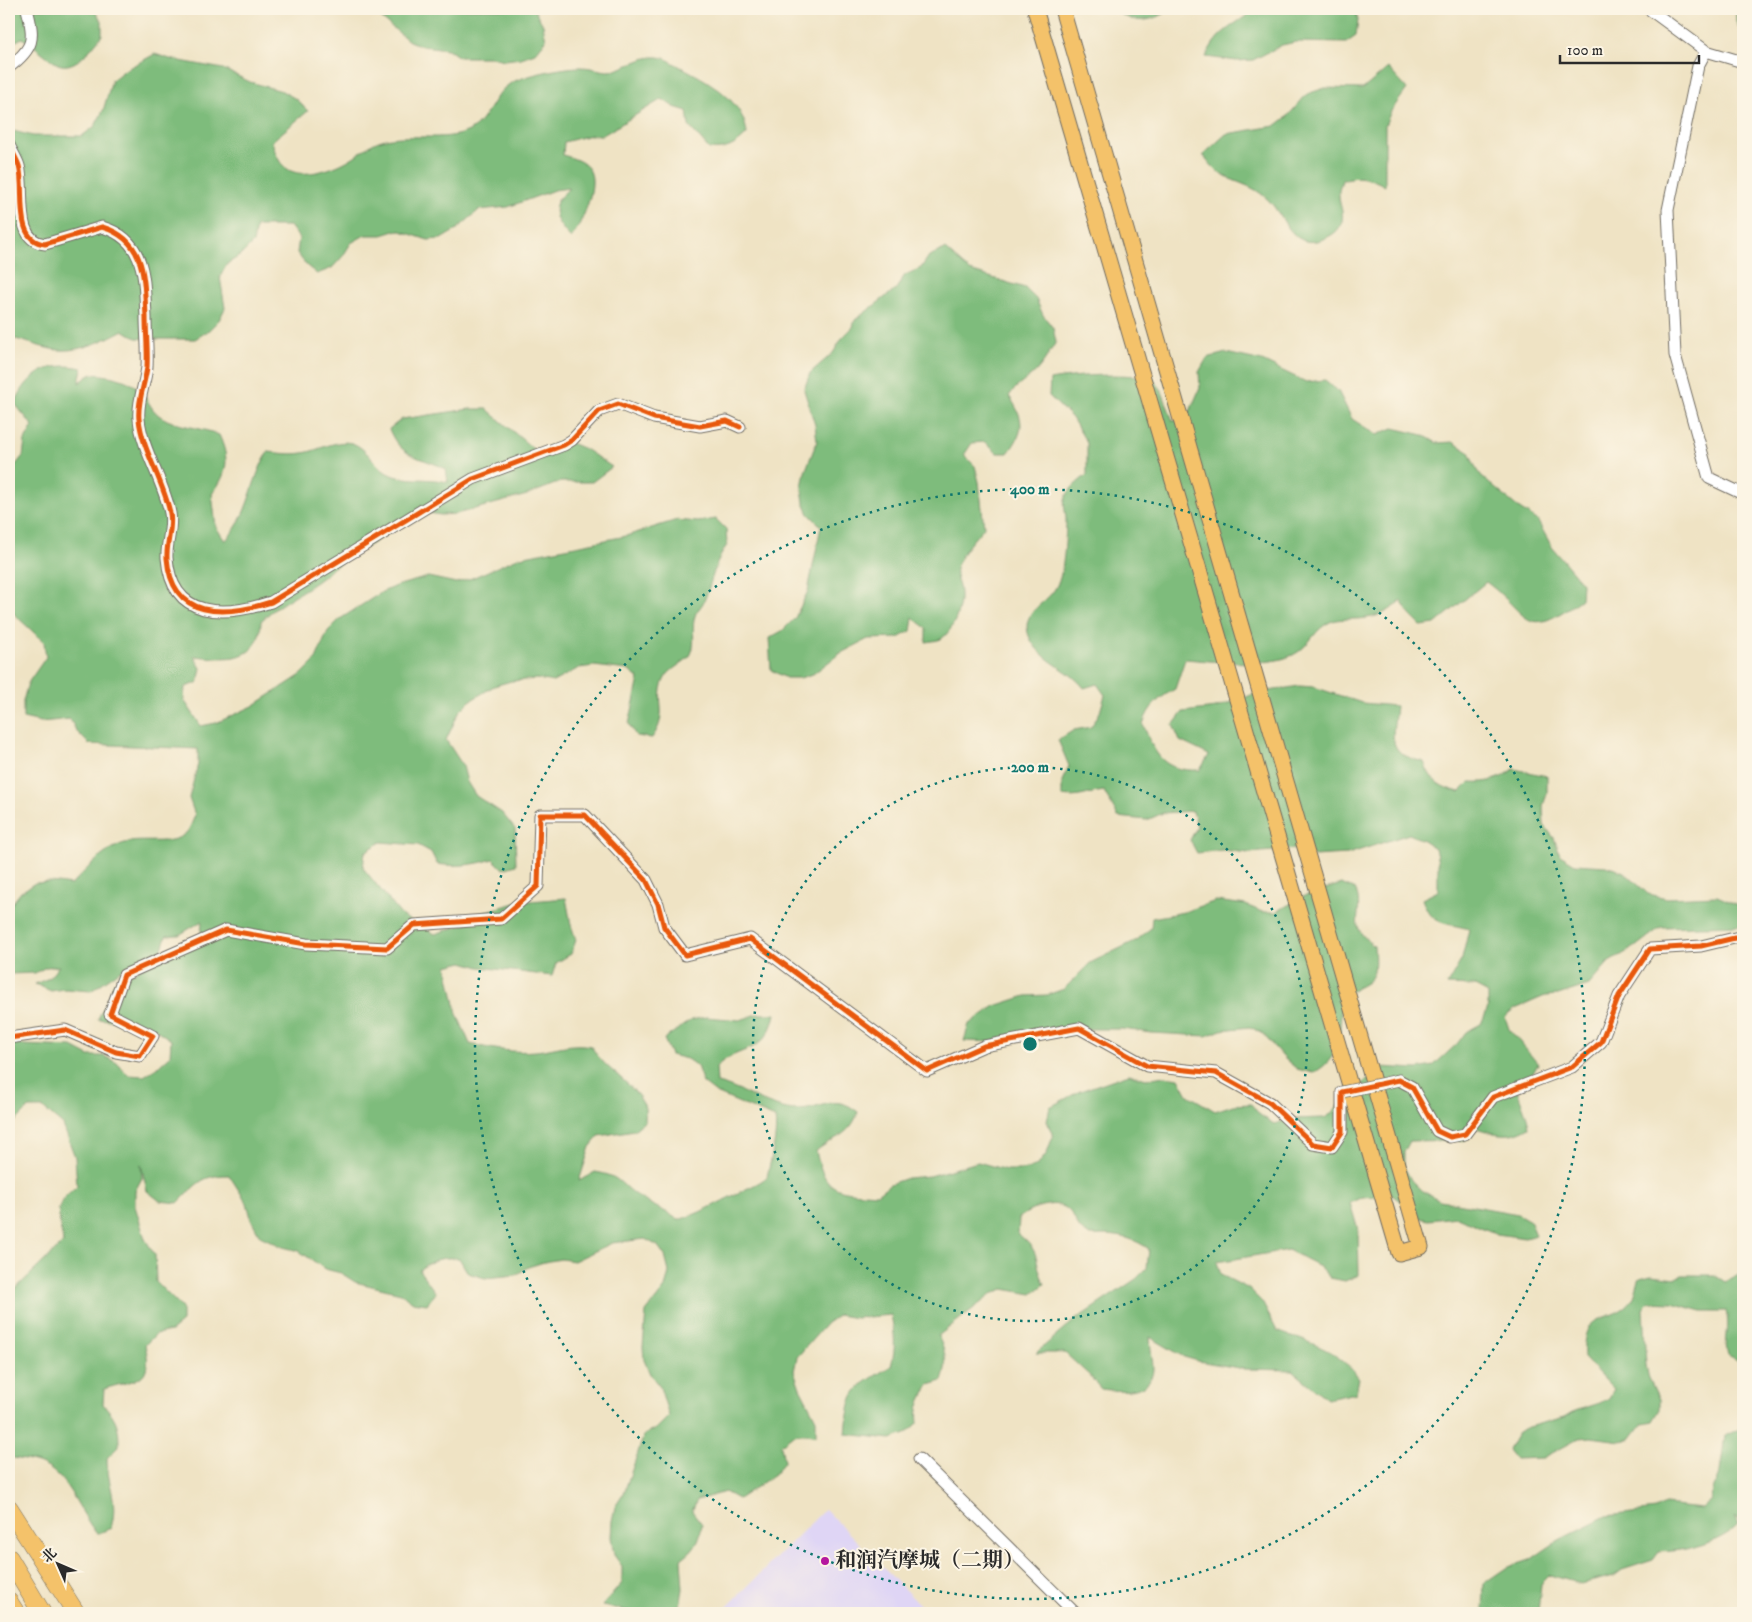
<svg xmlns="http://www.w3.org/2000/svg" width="1752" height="1622" viewBox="0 0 1752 1622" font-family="'IM FELL DW Pica','Noto Serif SC',serif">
<rect width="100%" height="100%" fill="#fcf5e5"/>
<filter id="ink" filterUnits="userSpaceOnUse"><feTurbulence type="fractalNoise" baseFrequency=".02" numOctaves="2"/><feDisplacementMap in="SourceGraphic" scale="10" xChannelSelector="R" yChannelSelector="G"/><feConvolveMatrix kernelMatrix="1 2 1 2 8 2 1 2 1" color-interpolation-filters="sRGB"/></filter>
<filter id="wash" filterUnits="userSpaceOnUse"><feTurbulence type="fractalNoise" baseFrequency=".0096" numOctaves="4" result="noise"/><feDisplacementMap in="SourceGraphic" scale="20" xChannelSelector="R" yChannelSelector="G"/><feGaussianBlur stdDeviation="1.12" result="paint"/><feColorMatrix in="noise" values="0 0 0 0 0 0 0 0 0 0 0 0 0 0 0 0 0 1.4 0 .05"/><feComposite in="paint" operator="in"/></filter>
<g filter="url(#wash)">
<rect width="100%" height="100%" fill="#efe3c4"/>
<path fill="#dfd5f5" d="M 825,1509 L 928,1613 L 721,1613 Z"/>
<path fill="#7ebc7b" stroke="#547453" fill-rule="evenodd" d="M 9,9 L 93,9 L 102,21 L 102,35 C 92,48 72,76 53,61 C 42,53 34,45 22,38 L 9,45 Z
M 370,9 L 534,9 L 543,25 L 546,40 L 535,53 L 521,58 L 505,60 L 491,57 L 459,57 L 448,49 L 422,46 L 409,41 Z
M 1113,9 L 1172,9 C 1149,23 1134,25 1113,9 Z
M 1255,9 L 1355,9 L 1358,20 L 1356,36 L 1346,43 L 1296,42 L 1282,45 L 1253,60 L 1237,61 L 1206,57 C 1217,30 1235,26 1255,9 Z
M 1736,9 L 1743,9 L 1743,35 L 1736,22 Z
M 155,54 L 170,59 L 223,69 L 250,82 L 282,91 L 296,99 L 308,111 L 272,141 C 275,152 278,164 289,170 C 305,179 336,168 350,159 C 361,153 370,143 382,140 C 409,132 443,143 469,131 C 488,121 492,94 511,83 C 525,75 564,67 581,67 C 590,67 598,70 607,71 C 621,72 641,55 658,57 C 667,57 677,66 685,69 C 712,83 744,102 747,134 C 735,146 726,151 709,149 L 689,126 L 687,111 L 674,107 L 662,99 L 603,135 L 591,135 L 564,142 L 563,155 C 572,158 585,161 590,171 C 598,187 581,225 571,238 C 561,228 550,215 558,200 C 560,196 566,192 569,188 L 554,190 L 508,207 L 479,210 L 456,230 L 441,239 L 428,240 L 398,230 L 382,235 L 365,235 L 351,243 L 343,256 L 332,268 L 317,274 L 307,266 L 297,253 L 299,238 L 290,226 L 256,226 L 253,243 L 241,255 L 227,264 L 220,277 L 225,308 L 219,320 L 208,331 L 195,339 L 152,339 L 136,338 L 123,330 C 101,342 76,354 51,349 C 40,347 28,342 16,339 L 9,345 L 9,130 L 33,136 L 82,136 L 95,126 L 103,111 L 112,80 L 125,70 Z
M 1388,68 L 1407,89 L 1391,111 L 1385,125 L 1385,186 C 1370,177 1358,175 1342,180 C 1341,185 1338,191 1339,195 C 1339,205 1344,211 1342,221 C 1340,231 1331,236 1323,239 C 1290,252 1285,213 1265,197 C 1254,187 1242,184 1228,178 C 1217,174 1210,163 1203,155 L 1226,134 L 1275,126 L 1287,117 L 1307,94 L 1325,88 L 1363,89 Z
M 945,249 L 970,271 L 1025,288 L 1036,299 L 1043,315 L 1053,328 L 1056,342 C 1050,351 1045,361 1038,369 C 1029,380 1018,383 1009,396 C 1024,418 1026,430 1008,453 L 997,453 L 985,442 L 972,443 L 964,455 L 975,466 L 979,482 L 984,527 C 975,538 962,551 957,565 C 953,579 960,582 960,594 C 961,609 954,630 941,639 C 937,641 930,641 926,642 L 926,628 L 913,618 L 911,631 L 898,638 L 868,639 L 839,654 L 813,674 L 800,678 L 786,678 L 771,670 L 769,638 L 782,631 L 795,618 L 808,591 L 821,526 L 809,514 L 804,503 L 802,487 L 805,472 L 817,441 L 815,425 L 804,390 L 810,373 L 833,353 L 842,338 L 853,327 L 855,320 L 896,289 L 905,275 L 921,268 L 929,256 Z
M 1226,353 L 1262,361 L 1306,382 L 1325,380 L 1338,391 L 1352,419 L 1377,435 L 1393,428 L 1423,435 L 1437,443 L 1453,442 L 1469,452 L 1475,466 L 1483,478 L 1521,510 L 1537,520 L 1552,547 L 1582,583 L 1581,599 C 1523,643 1531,615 1486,582 L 1435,624 L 1421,626 L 1410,615 L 1401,601 C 1387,614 1373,619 1353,619 C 1346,619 1337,619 1330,622 C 1315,629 1311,643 1298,652 C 1274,669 1213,661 1185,659 L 1175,689 C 1159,698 1149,706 1143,724 C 1155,755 1163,772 1200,770 L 1209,755 L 1180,741 L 1173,725 L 1183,712 L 1216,708 L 1257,693 L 1299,686 L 1314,687 L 1362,703 L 1396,706 C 1393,739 1385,753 1424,762 C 1431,781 1439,787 1460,792 L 1470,782 C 1489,783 1499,780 1514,769 L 1547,776 L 1547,793 L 1543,806 L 1544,825 L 1554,838 L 1560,855 L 1575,864 L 1606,866 L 1624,872 L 1648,894 L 1667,898 L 1717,896 L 1743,907 L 1743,929 L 1740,925 L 1661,927 L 1635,947 L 1609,962 L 1589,985 L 1558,995 L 1545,996 L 1515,1009 L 1505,1017 L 1509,1029 L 1538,1064 L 1532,1075 L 1515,1081 C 1518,1098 1527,1111 1529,1127 C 1508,1140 1493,1133 1470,1126 L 1467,1140 L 1410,1141 L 1404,1152 L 1404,1167 L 1411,1180 L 1422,1191 L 1440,1200 L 1518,1214 L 1530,1221 L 1536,1235 L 1525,1238 L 1497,1234 L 1457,1217 L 1428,1220 L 1412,1216 L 1404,1204 L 1392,1195 L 1362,1197 L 1350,1203 L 1358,1230 L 1359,1275 L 1345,1281 L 1330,1278 L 1319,1266 L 1288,1250 L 1217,1262 L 1221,1275 L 1249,1289 L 1262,1302 L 1277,1331 C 1311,1344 1335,1347 1359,1378 L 1356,1393 L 1327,1399 L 1292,1370 L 1245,1369 L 1198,1361 L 1184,1357 L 1150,1337 C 1150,1348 1153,1359 1153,1369 C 1152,1395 1118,1391 1101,1389 L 1089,1375 L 1065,1353 L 1036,1353 L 1075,1320 L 1136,1279 L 1147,1268 L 1149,1249 C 1135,1239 1123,1236 1106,1235 C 1100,1235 1092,1236 1087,1234 C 1077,1229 1077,1221 1071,1213 C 1059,1196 1032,1208 1019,1218 L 1018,1234 C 1044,1254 1032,1260 1045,1284 L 1032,1294 L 1003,1289 L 992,1294 L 938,1336 C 946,1352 948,1364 942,1381 L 929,1385 C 921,1400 916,1406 918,1423 L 906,1434 L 891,1439 L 846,1434 C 850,1389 852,1390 891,1366 C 896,1348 895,1334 891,1315 L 856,1318 L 839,1315 L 827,1323 L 797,1357 L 794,1371 L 800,1388 L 816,1419 L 816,1436 C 800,1432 792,1433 781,1445 L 784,1462 L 774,1475 L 738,1499 L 725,1492 L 697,1500 L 692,1511 L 702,1524 C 700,1541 695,1549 681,1559 L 683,1589 L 680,1606 L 670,1613 L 640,1613 L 602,1606 L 622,1583 L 622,1566 L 614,1555 L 611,1537 L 612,1521 L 615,1507 L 624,1493 L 644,1435 L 657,1428 L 669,1416 L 660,1387 L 650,1374 L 644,1360 L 643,1347 L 646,1312 L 665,1288 L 669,1272 L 665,1256 L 658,1246 L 645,1239 L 612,1243 L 574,1261 L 561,1259 L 544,1262 L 528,1267 L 516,1275 L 485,1278 L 468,1273 L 459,1258 C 442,1257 433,1259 419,1270 L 436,1293 L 427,1304 L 413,1302 L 401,1293 L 355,1282 L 341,1273 L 325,1269 L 299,1251 L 283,1247 L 260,1236 L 252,1221 L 247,1203 L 229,1175 C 201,1175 197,1184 178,1203 L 160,1201 L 147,1191 L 141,1165 L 142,1178 L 135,1191 L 135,1206 L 145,1239 L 155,1255 L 156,1282 L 182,1308 L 182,1322 L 171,1331 L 156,1334 L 145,1345 C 155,1384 133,1379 104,1389 L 103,1404 C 117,1419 119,1426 119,1446 L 107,1458 C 107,1486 119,1499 111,1528 L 97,1534 C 79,1512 69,1477 43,1465 C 33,1460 20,1460 9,1457 L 9,1295 L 63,1243 C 60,1214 50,1207 77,1186 L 75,1157 L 63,1125 L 43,1108 L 29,1108 L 17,1120 L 9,1124 L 9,1042 L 23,1045 L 72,1047 L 89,1056 L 104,1056 L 117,1063 L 128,1075 L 144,1076 L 158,1067 L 170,1056 L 171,1040 L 146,1023 L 98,1019 L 114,983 L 145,966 L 128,965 L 91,991 L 65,989 L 51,991 L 35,984 L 49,978 L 59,966 L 46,967 L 35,973 L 9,974 L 9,907 L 21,892 L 35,883 L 51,882 L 71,885 C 85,871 101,853 119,845 C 139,836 170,848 186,833 C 190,829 193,820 195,815 L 189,798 L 198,764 L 198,749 L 89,744 L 77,732 L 70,719 L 41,722 L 23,718 L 23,701 L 28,683 L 46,657 L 44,642 L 14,614 L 9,605 L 9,473 L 23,456 L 25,440 L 33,426 L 15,404 C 27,373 50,361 82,368 L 79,383 L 91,374 C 107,375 127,378 139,389 C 147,397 150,409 160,416 C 178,428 200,426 219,435 C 230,459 228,473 212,494 L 216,527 L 225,541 C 250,516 250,481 268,452 C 280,453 291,455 303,453 C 318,451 336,439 352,443 C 367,448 374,465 387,473 C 404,482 428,477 448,482 L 446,469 C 421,456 401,459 389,429 L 402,419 L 470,409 L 487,409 L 539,454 L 571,443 L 585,449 L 612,467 L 592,482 L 560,482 L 527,495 L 456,514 L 441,515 L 423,512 L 334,567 C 313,589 282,599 261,621 C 260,664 227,659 194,656 L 201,668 L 198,683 L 185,687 L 184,700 L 201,726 L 216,723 L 253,706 L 301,675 L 315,661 L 328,631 L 340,619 L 382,592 L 396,586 L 428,577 L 456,583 L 472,578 L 520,557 L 626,536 L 677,520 L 698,522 L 716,519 L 726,529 L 727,545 C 715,561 712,582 704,601 C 702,606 698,609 696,613 C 690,627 697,641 691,654 C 686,663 669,668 664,680 C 654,701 670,713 652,738 L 636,736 L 629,724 L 639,679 L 628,670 L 594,666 L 579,668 L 553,682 L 538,679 L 511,681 L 494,686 L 470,701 L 459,712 L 446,740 L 463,766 L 467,782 L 476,796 L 502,813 L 515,829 L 516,865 L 503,869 L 493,859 C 475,865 456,867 437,864 L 431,852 L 418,845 L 381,842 L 365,852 L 363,868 L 402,916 L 435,934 L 474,921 L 487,911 L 519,902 L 566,898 L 571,925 L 576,940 L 571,954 L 556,963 L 552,976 L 480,967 L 463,962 L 447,966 L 457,1014 L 470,1044 C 492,1049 514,1053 536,1051 C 556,1049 571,1042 591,1046 C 604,1070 632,1081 644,1105 C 646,1109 645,1116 645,1121 L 634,1130 L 599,1136 L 590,1147 L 579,1181 L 595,1172 C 621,1176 618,1183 637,1196 C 651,1206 664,1209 678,1220 C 699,1214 716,1204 736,1194 C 747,1188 757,1185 767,1177 C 771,1159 778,1135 775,1118 L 716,1093 L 703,1083 L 697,1066 L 687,1059 L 671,1055 L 664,1039 L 691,1020 L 706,1017 L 740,1020 L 758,1014 L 775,1014 C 766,1057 739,1044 716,1067 L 717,1083 C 743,1089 772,1110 797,1110 C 824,1110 833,1092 858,1112 C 850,1136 835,1136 816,1151 C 825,1194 838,1191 877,1194 L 890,1184 L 907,1178 L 929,1176 L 978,1162 L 1006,1170 L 1024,1170 L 1038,1165 L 1047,1153 L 1053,1136 L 1047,1121 L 1050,1107 L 1080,1091 L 1129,1074 L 1146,1079 L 1164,1076 L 1179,1078 L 1188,1095 L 1215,1111 L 1233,1105 L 1251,1104 L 1260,1115 L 1274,1124 L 1290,1119 L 1326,1118 L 1380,1067 L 1418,1069 L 1433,1066 L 1457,1044 L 1466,1032 L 1481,1024 L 1488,1008 L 1488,993 L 1475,986 L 1447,985 L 1462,959 L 1469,929 C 1444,922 1432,926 1422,899 L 1438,891 L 1438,863 L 1435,848 L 1423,840 L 1409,834 L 1348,854 L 1313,856 L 1297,849 L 1249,853 L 1223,850 L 1197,853 L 1190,840 L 1197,827 L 1193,811 L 1163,813 L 1147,820 L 1118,817 L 1104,791 C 1087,793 1079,799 1062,796 L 1062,781 L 1069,766 L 1058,740 L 1074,730 L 1091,727 L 1100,712 L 1105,695 L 1097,684 L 1084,688 C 1068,667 1040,662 1029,636 C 1019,610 1050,604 1058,583 C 1064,572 1066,533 1066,519 C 1066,513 1063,505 1065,500 C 1068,489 1079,481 1087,475 L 1087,443 L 1072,418 L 1049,396 L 1050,380 C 1076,375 1127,373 1152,378 L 1161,389 L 1173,421 L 1187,418 L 1200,388 L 1199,372 L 1207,358 ZM 202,921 L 201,934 L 153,960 L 162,949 L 166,936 L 179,935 Z
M 1341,884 L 1356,890 C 1365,918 1345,923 1374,946 C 1377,983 1372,980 1342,995 C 1339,1027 1345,1057 1313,1073 L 1297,1069 L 1285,1059 L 1262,1033 L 1250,1027 L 1221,1030 L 1207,1036 L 1152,1033 L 1122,1029 L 1090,1029 L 997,1042 L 964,1041 L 969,1024 L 995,1006 L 1026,996 L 1047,995 L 1064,989 L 1090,963 L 1137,940 L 1151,928 L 1152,918 L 1184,912 L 1216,901 L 1246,905 L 1262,912 L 1276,912 L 1304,896 Z
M 1743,1270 L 1743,1364 L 1728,1356 C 1723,1341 1731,1328 1726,1311 L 1702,1311 L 1672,1303 L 1648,1302 L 1643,1309 L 1646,1365 L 1648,1376 L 1659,1399 L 1659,1411 L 1653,1421 L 1643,1423 L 1631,1439 L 1621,1441 L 1591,1437 L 1580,1438 L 1543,1458 L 1515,1459 L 1508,1450 L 1518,1432 L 1528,1427 L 1565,1417 L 1575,1411 L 1600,1403 L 1609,1398 L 1614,1389 L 1584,1358 C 1581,1305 1611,1327 1632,1300 C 1636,1295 1637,1284 1640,1278 L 1651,1275 L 1677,1278 L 1682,1275 L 1715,1275 L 1725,1282 L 1737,1276 Z
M 1743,1427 L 1743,1524 L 1734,1517 L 1738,1525 C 1719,1544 1685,1551 1659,1552 L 1653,1560 L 1622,1570 L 1614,1576 L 1581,1584 L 1550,1575 L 1541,1584 L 1538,1613 L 1483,1613 L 1484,1583 L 1506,1568 L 1530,1560 L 1559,1540 L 1607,1516 L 1656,1510 L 1665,1505 L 1702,1509 L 1712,1500 L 1713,1489 L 1720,1472 L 1725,1436 Z"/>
</g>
<g filter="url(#ink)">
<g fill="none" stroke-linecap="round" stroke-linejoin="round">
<g stroke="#706b61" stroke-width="13">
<path id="minor" d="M 1649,9 L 1706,51 L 1743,62
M 1706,51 L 1698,66 L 1668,210 L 1675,355 L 1709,478 L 1743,494
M 9,67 C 34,48 35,39 27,9
M 9,145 C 12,152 17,159 19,166 C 26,190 12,241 45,244 L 102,227 C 147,240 144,280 146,317 C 146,334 148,351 147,367 C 145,384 137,402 139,419 C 142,450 164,482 170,513 C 173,528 166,543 167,558 C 172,620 225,617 271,602 L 473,479 L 564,445 L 572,440 L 599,411 L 618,404 L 654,418 L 700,426 L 727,421 L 740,427
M 9,1038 L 65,1030 L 116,1052 L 140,1056 L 153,1036 L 110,1014 L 124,975 L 226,930 L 306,944 L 387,948 L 414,925 L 501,919 L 538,886 L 540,815 L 585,815 L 646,880 L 658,904 L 664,927 L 685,955 L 750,939 L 927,1071 L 984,1046 L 1079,1028 L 1147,1066 L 1216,1073 L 1270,1103 L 1313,1144 L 1332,1147 L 1342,1132 L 1342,1092
M 1399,1080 L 1412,1087 L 1437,1131 L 1450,1137 L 1465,1134 L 1493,1097 L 1572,1067 L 1601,1042 L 1619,996 L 1650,949 L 1701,946 L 1743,936
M 919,1459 L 1075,1613"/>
</g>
<g stroke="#706b61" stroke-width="17">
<path id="major" d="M 1035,9 L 1399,1253 L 1421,1247 L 1062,9"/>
</g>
<g stroke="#706b61" stroke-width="19">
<path id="highway" d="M 9,1508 L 76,1613
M 9,1558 L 42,1613
M 9,1602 L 16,1613"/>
</g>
<use href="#minor" stroke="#fff" stroke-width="11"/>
<use href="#major" stroke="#f4c26a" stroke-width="15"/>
<use href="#highway" stroke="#f4c26a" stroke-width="18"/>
<g stroke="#706b61" stroke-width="13" stroke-linecap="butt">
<path id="minor-bridge" d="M 1342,1092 L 1399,1080"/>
</g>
<use href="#minor-bridge" stroke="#fff" stroke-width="11"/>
<g stroke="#fcf5e5" stroke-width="8">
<path id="cycleway" d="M 9,145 C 12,152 17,159 19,166 C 26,190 12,241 45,244 L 102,227 C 147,240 144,280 146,317 C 146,334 148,351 147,367 C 145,384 137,402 139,419 C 142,450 164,482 170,513 C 173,528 166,543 167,558 C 172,620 225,617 271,602 L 473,479 L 564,445 L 572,440 L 599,411 L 618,404 L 654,418 L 700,426 L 727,421 L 740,427
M 9,1038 L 65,1030 L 116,1052 L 140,1056 L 153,1036 L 110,1014 L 124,975 L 226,930 L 306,944 L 387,948 L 414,925 L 501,919 L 538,886 L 540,815 L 585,815 L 646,880 L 658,904 L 664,927 L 685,955 L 750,939 L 927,1071 L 984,1046 L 1079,1028 L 1147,1066 L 1216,1073 L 1270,1103 L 1313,1144 L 1332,1147 L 1342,1132 L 1342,1092 L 1399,1080 L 1412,1087 L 1437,1131 L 1450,1137 L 1465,1134 L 1493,1097 L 1572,1067 L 1601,1042 L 1619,996 L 1650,949 L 1701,946 L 1743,936"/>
</g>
<use href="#cycleway" stroke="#e8590c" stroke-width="5"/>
</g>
</g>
<g fill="none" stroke="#0f766e" stroke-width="2.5" stroke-dasharray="2.5 5">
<circle cx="1030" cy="1044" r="277"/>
<circle cx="1030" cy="1044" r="555"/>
</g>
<circle fill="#b5179e" stroke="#fcf5e5" stroke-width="2" cx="825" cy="1561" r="5"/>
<g text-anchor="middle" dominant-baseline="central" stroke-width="4" stroke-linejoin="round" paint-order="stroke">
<g font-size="21" font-weight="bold" fill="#2b2b2b" stroke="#fcf5e5" text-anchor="start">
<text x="835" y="1561">和润汽摩城（二期）</text>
</g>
</g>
<circle cx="1030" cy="1044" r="8" fill="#0f766e" stroke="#fcf5e5" stroke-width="2.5"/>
<g font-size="15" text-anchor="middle" font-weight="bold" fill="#0f766e" stroke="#fcf5e5" stroke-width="4" stroke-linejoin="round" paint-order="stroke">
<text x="1030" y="494">400 m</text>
<text x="1030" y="772">200 m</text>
</g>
<rect width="1752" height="1622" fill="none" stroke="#fcf5e5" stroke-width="30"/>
<g transform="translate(58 1564) rotate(315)" stroke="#fcf5e5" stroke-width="4" paint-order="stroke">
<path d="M0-4L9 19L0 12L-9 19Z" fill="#2b2b2b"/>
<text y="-8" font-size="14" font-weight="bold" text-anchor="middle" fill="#2b2b2b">北</text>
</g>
<path d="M1560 55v8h139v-8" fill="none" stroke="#2b2b2b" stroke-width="2.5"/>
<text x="1567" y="55" font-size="15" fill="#2b2b2b" stroke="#fcf5e5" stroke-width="4" paint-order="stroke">100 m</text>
</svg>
